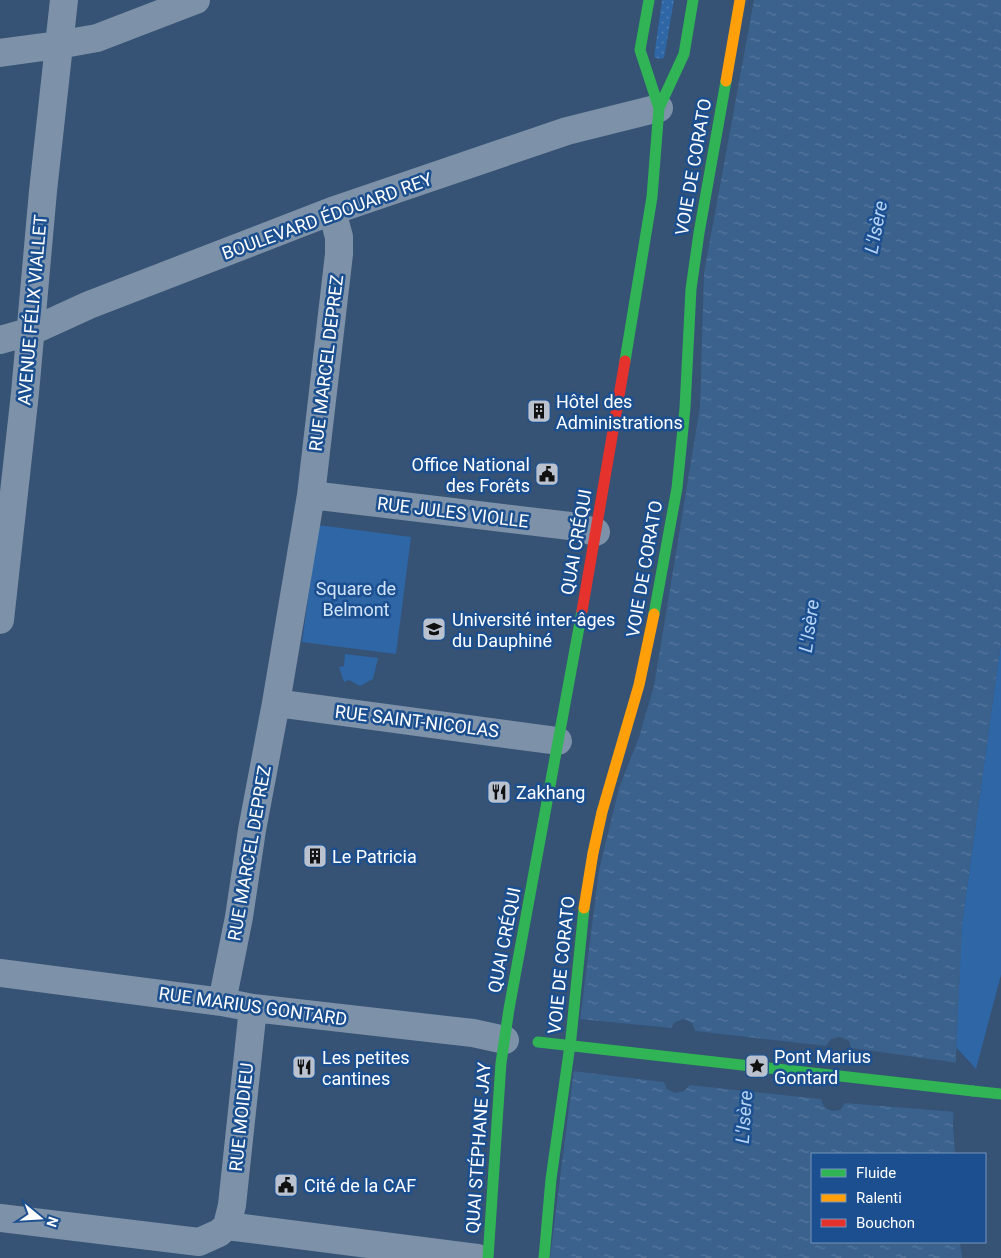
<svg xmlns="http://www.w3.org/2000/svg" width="1001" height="1258" viewBox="0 0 1001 1258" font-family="Roboto,sans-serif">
<defs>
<pattern id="grass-dots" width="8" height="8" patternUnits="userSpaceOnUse" patternTransform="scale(1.25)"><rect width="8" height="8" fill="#2f66a5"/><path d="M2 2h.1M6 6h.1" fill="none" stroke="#4e7db2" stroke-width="1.8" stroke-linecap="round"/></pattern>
<pattern id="water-ripples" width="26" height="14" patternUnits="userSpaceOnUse" patternTransform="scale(1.25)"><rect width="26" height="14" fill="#3b618d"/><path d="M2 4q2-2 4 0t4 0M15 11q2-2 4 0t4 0" fill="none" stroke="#58799e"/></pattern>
</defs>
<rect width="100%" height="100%" fill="#365274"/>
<path fill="url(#grass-dots)" d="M 662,0 L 674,0 L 664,58 L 659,59 L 654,57 Z"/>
<path fill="#2f66a5" d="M 318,525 L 411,537 L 396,654 L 302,642 Z
M 1001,642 L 1001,975 L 976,1069 L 956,1047 L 962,924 Z
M 345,654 L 378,658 L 373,679 L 360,686 L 349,680 L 344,682 L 339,667 L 344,666 Z"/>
<path fill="url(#water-ripples)" d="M 754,0 L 1001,0 L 1001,642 L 962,924 L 953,1126 L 955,1154 L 812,1154 L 812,1242 L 960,1242 L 962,1258 L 550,1258 L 599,870 L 619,788 L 639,737 L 654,686 L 700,407 L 704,273 Z"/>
<path fill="#365274" d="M 579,1019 L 671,1028 L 675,1022 L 684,1019 L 692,1023 L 695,1031 L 826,1046 L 831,1039 L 840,1037 L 849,1041 L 851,1048 L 958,1063 L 956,1112 L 845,1103 L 840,1110 L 832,1111 L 824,1107 L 821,1099 L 690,1085 L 684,1091 L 675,1093 L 667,1089 L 664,1082 L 573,1071 Z"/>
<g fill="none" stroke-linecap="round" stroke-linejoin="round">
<path stroke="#7d92a8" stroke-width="28" d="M 0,53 L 58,45 L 97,38 L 196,0
M 0,340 L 32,331 L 89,305 L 332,211 L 567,131 L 659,108
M 311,495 L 570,526 L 596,532
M 0,620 L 25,393 L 43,191 L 64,0
M 276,703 L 558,741
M 0,973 L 222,1002 L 253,1008 L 473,1033 L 505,1040
M 222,1002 L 239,917 L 252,830 L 276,703 L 311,495 L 339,254 L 339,237 L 332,211
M 0,1218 L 199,1242 L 219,1233 L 227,1226 L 477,1258
M 227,1226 L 232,1205 L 253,1008"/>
<path stroke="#30b455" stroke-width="11" d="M 649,0 L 640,50 L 659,108
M 625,361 L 652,197 L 659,108 L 684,54 L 693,0
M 654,614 L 677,488 L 685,408 L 691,289 L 699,233 L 726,81
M 973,1091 L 1001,1094
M 488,1258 L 501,1063 L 509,1009 L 582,611
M 544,1258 L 551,1179 L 571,1038 L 584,908"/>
<path stroke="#ff9f0a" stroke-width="11" d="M 726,81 L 740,0
M 584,908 L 593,853 L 602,812 L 639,685 L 654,614"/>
<path stroke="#e5322d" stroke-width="11" d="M 582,611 L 625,361"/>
<path stroke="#30b455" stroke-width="11" d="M 538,1042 L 973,1091"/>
</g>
<defs>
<g id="building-square" transform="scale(1.25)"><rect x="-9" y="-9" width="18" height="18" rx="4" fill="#b9c2ce" stroke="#1b4f8f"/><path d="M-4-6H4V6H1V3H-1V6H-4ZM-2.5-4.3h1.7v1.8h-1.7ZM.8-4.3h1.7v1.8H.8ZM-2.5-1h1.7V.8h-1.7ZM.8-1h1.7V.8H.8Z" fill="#111"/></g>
<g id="civic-square" transform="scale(1.25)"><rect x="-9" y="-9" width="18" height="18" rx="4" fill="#b9c2ce" stroke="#1b4f8f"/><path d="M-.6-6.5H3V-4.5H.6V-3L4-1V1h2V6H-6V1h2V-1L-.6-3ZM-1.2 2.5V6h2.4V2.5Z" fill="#111"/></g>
<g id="university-square" transform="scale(1.25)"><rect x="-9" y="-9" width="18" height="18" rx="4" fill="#b9c2ce" stroke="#1b4f8f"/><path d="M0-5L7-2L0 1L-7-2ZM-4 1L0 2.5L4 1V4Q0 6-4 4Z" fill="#111"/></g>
<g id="restaurant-square" transform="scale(1.25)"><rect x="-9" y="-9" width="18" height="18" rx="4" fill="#b9c2ce" stroke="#1b4f8f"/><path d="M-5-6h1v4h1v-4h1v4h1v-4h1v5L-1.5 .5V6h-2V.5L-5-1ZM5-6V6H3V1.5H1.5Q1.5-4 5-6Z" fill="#111"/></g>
<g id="sight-square" transform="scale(1.25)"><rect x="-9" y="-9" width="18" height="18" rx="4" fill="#b9c2ce" stroke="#1b4f8f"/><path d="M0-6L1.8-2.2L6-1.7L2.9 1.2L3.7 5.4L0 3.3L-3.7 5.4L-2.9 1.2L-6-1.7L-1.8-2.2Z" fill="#111"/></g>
</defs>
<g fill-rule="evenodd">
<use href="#building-square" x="539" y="411"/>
<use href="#civic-square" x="547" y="474"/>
<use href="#university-square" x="434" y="629"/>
<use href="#restaurant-square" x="499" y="792"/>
<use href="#building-square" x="315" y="856"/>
<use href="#sight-square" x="757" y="1066"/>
<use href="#restaurant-square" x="304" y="1067"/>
<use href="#civic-square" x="286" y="1185"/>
</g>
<g text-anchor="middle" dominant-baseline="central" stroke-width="5" stroke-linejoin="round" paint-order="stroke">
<g font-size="18" fill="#fff" stroke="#1b4f8f">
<text transform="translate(693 167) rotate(-80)">VOIE DE CORATO</text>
<text transform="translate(327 216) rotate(-20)">BOULEVARD ÉDOUARD REY</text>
<text transform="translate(32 310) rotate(-85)">AVENUE FÉLIX VIALLET</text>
<text transform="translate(326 363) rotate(-83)">RUE MARCEL DEPREZ</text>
<text transform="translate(453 512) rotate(7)">RUE JULES VIOLLE</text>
<text transform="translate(576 542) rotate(-80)">QUAI CRÉQUI</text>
<text transform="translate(644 569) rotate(-80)">VOIE DE CORATO</text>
<text transform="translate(417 721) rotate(7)">RUE SAINT-NICOLAS</text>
<text transform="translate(249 853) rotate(-80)">RUE MARCEL DEPREZ</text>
<text transform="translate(504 940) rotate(-79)">QUAI CRÉQUI</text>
<text transform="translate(561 965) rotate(-84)">VOIE DE CORATO</text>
<text transform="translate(253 1006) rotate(8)">RUE MARIUS GONTARD</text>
<text transform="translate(241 1117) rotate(-84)">RUE MOIDIEU</text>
<text transform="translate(478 1148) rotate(-86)">QUAI STÉPHANE JAY</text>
</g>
<g font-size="18" fill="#fff" stroke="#1b4f8f" text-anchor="start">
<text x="556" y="401">Hôtel des<tspan x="556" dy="21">Administrations</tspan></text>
<text x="530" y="464" text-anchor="end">Office National<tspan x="530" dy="21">des Forêts</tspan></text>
<text x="452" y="619">Université inter-âges<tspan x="452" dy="21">du Dauphiné</tspan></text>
<text x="516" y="792">Zakhang</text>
<text x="332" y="856">Le Patricia</text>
<text x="774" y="1056">Pont Marius<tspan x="774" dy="21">Gontard</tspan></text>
<text x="322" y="1057">Les petites<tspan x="322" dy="21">cantines</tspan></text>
<text x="304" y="1185">Cité de la CAF</text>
</g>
<g font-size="18" fill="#cfe3fa" stroke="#1b4f8f">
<text x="356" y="588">Square de<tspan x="356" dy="21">Belmont</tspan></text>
</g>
<g font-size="19" font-style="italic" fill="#b5d3f5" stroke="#1b4f8f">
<text transform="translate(876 227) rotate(-79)">L'Isère</text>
<text transform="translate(809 626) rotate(-82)">L'Isère</text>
<text transform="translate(744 1117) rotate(-86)">L'Isère</text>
</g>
</g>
<rect x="811" y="1153" width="175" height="90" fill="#1b4f8f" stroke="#7695bc"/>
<rect x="821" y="1169" width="25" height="8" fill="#30b455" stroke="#7695bc"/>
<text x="856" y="1178" font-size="15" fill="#ffffff">Fluide</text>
<rect x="821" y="1194" width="25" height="8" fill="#ff9f0a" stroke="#7695bc"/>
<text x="856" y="1203" font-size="15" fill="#ffffff">Ralenti</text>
<rect x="821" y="1219" width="25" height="8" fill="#e5322d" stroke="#7695bc"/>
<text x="856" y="1228" font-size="15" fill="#ffffff">Bouchon</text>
<g transform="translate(40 1218) rotate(108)" stroke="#1b4f8f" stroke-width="4" paint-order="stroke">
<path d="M0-4L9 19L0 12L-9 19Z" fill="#ffffff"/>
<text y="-8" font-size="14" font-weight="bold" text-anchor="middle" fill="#ffffff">N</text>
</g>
</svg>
